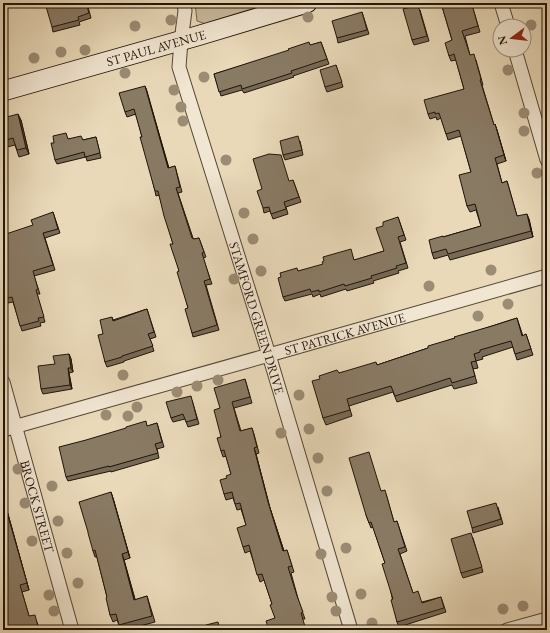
<svg xmlns="http://www.w3.org/2000/svg" width="550" height="633" viewBox="0 0 550 633" font-family="'EB Garamond',serif">
<rect width="100%" height="100%" fill="#e9d9b9"/>
<filter id="stains"><feTurbulence type="fractalNoise" baseFrequency=".005" numOctaves="4"/><feColorMatrix values="0 0 0 0 .2 0 0 0 0 .09 0 0 0 0 .02 0 0 0 .5 -.17"/></filter>
<radialGradient id="worn" r=".72"><stop offset=".6" stop-color="#630" stop-opacity="0"/><stop offset="1" stop-color="#630" stop-opacity=".3"/></radialGradient>
<path fill="#c7b89b" stroke="#746651" d="M 195,3 L 274,3 L 206,24 L 197,21 Z"/>
<g fill="none" stroke-linecap="round" stroke-linejoin="round">
<g stroke="#534534" stroke-width="15">
<g id="street">
<path id="s1" d="M 184,3 L 185,11 L 181,41 L 179,67 L 269,355 L 351,630"/>
<path d="M 501,3 L 508,26"/>
<path d="M 515,50 L 547,160"/>
<path id="s2" d="M 3,382 L 72,630"/>
<path id="s3" d="M 3,430 L 269,355 L 547,276"/>
<path d="M 507,630 L 547,619"/>
</g>
</g>
<g stroke="#211407" stroke-width="21">
<g id="secondary">
<path id="s4" d="M 3,91 L 197,36 L 307,3"/>
</g>
</g>
<use href="#street" stroke="#f1e6d2" stroke-width="13"/>
<use href="#secondary" stroke="#f1e6d2" stroke-width="19"/>
</g>
<g fill="#9b8c74">
<circle cx="308" cy="17" r="5.5"/>
<circle cx="171" cy="20" r="5.5"/>
<circle cx="531" cy="25" r="5.5"/>
<circle cx="135" cy="26" r="5.5"/>
<circle cx="85" cy="50" r="5.5"/>
<circle cx="61" cy="52" r="5.5"/>
<circle cx="34" cy="58" r="5.5"/>
<circle cx="508" cy="70" r="5.5"/>
<circle cx="125" cy="73" r="5.5"/>
<circle cx="204" cy="77" r="5.5"/>
<circle cx="174" cy="90" r="5.5"/>
<circle cx="181" cy="107" r="5.5"/>
<circle cx="524" cy="113" r="5.5"/>
<circle cx="183" cy="121" r="5.5"/>
<circle cx="524" cy="131" r="5.5"/>
<circle cx="226" cy="160" r="5.5"/>
<circle cx="537" cy="173" r="5.5"/>
<circle cx="244" cy="213" r="5.5"/>
<circle cx="253" cy="239" r="5.5"/>
<circle cx="491" cy="270" r="5.5"/>
<circle cx="261" cy="271" r="5.5"/>
<circle cx="234" cy="279" r="5.5"/>
<circle cx="429" cy="286" r="5.5"/>
<circle cx="508" cy="304" r="5.5"/>
<circle cx="478" cy="316" r="5.5"/>
<circle cx="123" cy="375" r="5.5"/>
<circle cx="218" cy="380" r="5.5"/>
<circle cx="197" cy="386" r="5.5"/>
<circle cx="177" cy="392" r="5.5"/>
<circle cx="299" cy="395" r="5.5"/>
<circle cx="137" cy="407" r="5.5"/>
<circle cx="106" cy="415" r="5.5"/>
<circle cx="128" cy="416" r="5.5"/>
<circle cx="309" cy="429" r="5.5"/>
<circle cx="281" cy="433" r="5.5"/>
<circle cx="318" cy="458" r="5.5"/>
<circle cx="18" cy="469" r="5.5"/>
<circle cx="52" cy="486" r="5.5"/>
<circle cx="327" cy="491" r="5.5"/>
<circle cx="25" cy="503" r="5.5"/>
<circle cx="58" cy="521" r="5.5"/>
<circle cx="32" cy="541" r="5.5"/>
<circle cx="346" cy="548" r="5.5"/>
<circle cx="67" cy="553" r="5.5"/>
<circle cx="321" cy="554" r="5.5"/>
<circle cx="78" cy="583" r="5.5"/>
<circle cx="361" cy="594" r="5.5"/>
<circle cx="49" cy="595" r="5.5"/>
<circle cx="332" cy="597" r="5.5"/>
<circle cx="523" cy="606" r="5.5"/>
<circle cx="503" cy="609" r="5.5"/>
<circle cx="54" cy="611" r="5.5"/>
<circle cx="336" cy="611" r="5.5"/>
<circle cx="372" cy="623" r="5.5"/>
</g>
<path fill="#766956" stroke="#211407" d="M 87,3 L 91,18 L 79,22 L 80,25 L 53,32 L 52,27 Z
M 441,3 L 467,3 L 468,7 L 472,5 L 480,32 L 465,36 L 470,55 L 476,60 L 483,85 L 482,85 L 494,125 L 497,130 L 506,161 L 497,164 L 502,183 L 507,181 L 517,216 L 529,219 L 533,237 L 450,260 L 448,255 L 434,259 L 432,253 L 443,237 L 481,226 L 476,210 L 470,212 L 467,206 L 471,172 L 461,136 L 448,140 L 441,118 L 437,120 L 436,117 L 430,119 L 428,114 L 464,89 L 456,60 L 451,61 L 449,56 L 452,40 Z
M 420,10 L 429,41 L 414,45 L 412,40 Z
M 362,12 L 369,34 L 338,43 L 337,38 Z
M 321,42 L 329,64 L 293,76 L 294,77 L 244,93 L 242,90 L 221,96 L 214,74 Z
M 336,65 L 343,87 L 327,92 L 325,87 Z
M 145,86 L 169,168 L 175,166 L 182,192 L 178,193 L 193,238 L 194,239 L 199,238 L 206,257 L 203,258 L 212,284 L 206,285 L 219,330 L 193,337 L 192,333 L 188,308 L 179,271 L 173,244 L 159,195 L 156,196 L 155,191 L 142,137 L 136,114 L 127,117 L 125,112 Z
M 21,120 L 29,154 L 19,157 L 15,145 L 3,148 L 3,122 Z
M 96,137 L 101,158 L 87,161 L 86,157 L 57,164 L 55,160 L 68,139 L 83,140 Z
M 300,141 L 303,155 L 285,160 L 283,155 Z
M 3,159 L 5,167 L 3,167 Z
M 293,180 L 301,202 L 286,207 L 288,214 L 273,219 L 270,211 L 264,213 L 263,208 Z
M 53,212 L 60,233 L 45,238 L 55,270 L 34,276 L 40,294 L 37,294 L 45,322 L 40,323 L 41,326 L 22,331 L 13,302 L 8,303 L 7,298 L 33,225 Z
M 398,217 L 406,240 L 400,242 L 408,268 L 398,271 L 399,273 L 373,281 L 374,283 L 347,291 L 346,289 L 321,297 L 320,294 L 313,297 L 312,294 L 285,301 L 283,297 L 298,271 L 355,260 L 384,251 L 383,226 Z
M 147,309 L 156,337 L 150,339 L 154,351 L 124,361 L 124,362 L 107,367 L 105,362 L 103,334 L 112,317 L 113,320 Z
M 517,318 L 523,336 L 526,334 L 533,355 L 517,360 L 513,347 L 482,357 L 483,359 L 476,361 L 478,368 L 473,369 L 477,383 L 454,389 L 452,385 L 397,402 L 393,392 L 349,406 L 352,416 L 326,425 L 323,418 L 320,379 L 339,373 L 377,365 L 428,348 L 455,338 Z
M 69,354 L 71,359 L 73,372 L 69,373 L 72,389 L 43,394 L 41,389 Z
M 245,379 L 252,403 L 234,408 L 241,431 L 252,428 L 254,434 L 259,453 L 256,454 L 270,508 L 284,551 L 287,550 L 294,572 L 291,573 L 299,602 L 305,619 L 303,619 L 275,618 L 272,604 L 264,580 L 260,582 L 250,551 L 245,553 L 243,547 L 246,525 L 241,509 L 237,510 L 233,498 L 226,500 L 224,494 L 227,478 L 231,474 L 226,456 L 223,457 L 221,451 L 220,408 Z
M 192,400 L 199,424 L 188,427 L 185,419 L 173,422 L 171,418 Z
M 157,423 L 164,447 L 157,449 L 159,458 L 111,472 L 111,471 L 68,481 L 66,477 L 148,426 Z
M 381,491 L 386,494 L 394,522 L 397,521 L 407,551 L 400,554 L 413,593 L 422,602 L 441,597 L 446,612 L 399,627 L 397,622 L 385,563 L 373,527 L 371,528 L 366,515 Z
M 3,496 L 29,590 L 22,592 L 29,616 L 37,622 L 39,630 L 3,630 Z
M 113,498 L 130,558 L 124,560 L 135,600 L 147,596 L 155,622 L 125,630 L 121,630 L 117,620 L 113,622 L 110,615 L 107,597 L 97,557 L 95,557 L 93,551 Z
M 498,507 L 503,524 L 473,533 L 472,528 Z
M 473,538 L 483,572 L 463,578 L 461,573 Z"/>
<path fill="#605546" stroke="#211407" d="M 145,86 L 147,91 L 170,173 L 168,168 Z
M 18,114 L 21,120 L 29,154 L 26,148 Z
M 495,124 L 497,130 L 506,161 L 504,155 Z
M 527,214 L 529,219 L 533,237 L 531,231 Z
M 69,354 L 71,359 L 73,372 L 71,368 Z
M 68,368 L 69,373 L 72,389 L 70,385 Z
M 254,448 L 256,454 L 270,508 L 286,558 L 268,502 Z
M 111,492 L 113,498 L 130,558 L 128,552 Z
M 3,496 L 29,590 L 27,583 L 3,498 Z
M 122,554 L 124,560 L 137,606 L 134,600 Z"/>
<path fill="#897a64" stroke="#211407" d="M 45,3 L 86,3 L 89,13 L 78,17 L 79,20 L 52,27 Z
M 441,3 L 466,3 L 467,7 L 472,5 L 478,26 L 462,31 L 470,55 L 474,54 L 481,79 L 480,80 L 494,125 L 495,124 L 504,155 L 495,158 L 502,183 L 507,181 L 517,216 L 527,214 L 531,231 L 448,254 L 446,249 L 432,253 L 429,240 L 443,236 L 443,237 L 481,226 L 475,204 L 467,206 L 459,175 L 471,172 L 459,130 L 446,134 L 439,113 L 435,114 L 435,112 L 428,114 L 424,100 L 464,89 L 454,54 L 449,56 L 445,43 L 452,40 Z
M 544,3 L 547,3 L 547,14 Z
M 418,5 L 427,36 L 412,40 L 403,9 Z
M 362,12 L 367,30 L 337,38 L 332,21 Z
M 309,42 L 310,45 L 321,42 L 327,59 L 291,71 L 292,73 L 242,89 L 241,85 L 219,92 L 214,74 L 289,50 L 288,49 Z
M 336,65 L 342,82 L 325,87 L 320,70 Z
M 145,86 L 168,168 L 175,166 L 180,187 L 176,188 L 192,238 L 194,239 L 199,238 L 204,252 L 202,253 L 210,279 L 204,281 L 217,325 L 192,333 L 185,309 L 188,308 L 177,272 L 179,271 L 170,244 L 173,244 L 164,216 L 158,191 L 155,191 L 140,137 L 142,137 L 134,109 L 125,112 L 119,93 Z
M 18,114 L 26,148 L 17,150 L 13,138 L 3,141 L 3,122 L 8,120 L 7,117 Z
M 66,133 L 68,139 L 81,136 L 83,140 L 96,137 L 100,153 L 85,157 L 84,152 L 55,160 L 51,143 L 54,143 L 53,136 Z
M 298,136 L 302,150 L 283,155 L 280,141 Z
M 269,154 L 281,155 L 289,181 L 293,180 L 299,197 L 284,202 L 286,209 L 271,214 L 269,207 L 263,208 L 257,191 L 262,189 L 253,159 Z
M 53,212 L 58,229 L 43,233 L 53,265 L 33,271 L 38,289 L 36,290 L 44,317 L 38,318 L 39,321 L 20,326 L 12,297 L 7,298 L 3,286 L 3,235 L 33,225 L 31,220 Z
M 398,217 L 404,235 L 398,237 L 406,263 L 396,266 L 397,268 L 371,276 L 372,278 L 345,286 L 344,284 L 319,292 L 319,290 L 311,292 L 310,289 L 283,297 L 278,278 L 281,277 L 280,273 L 297,268 L 298,271 L 323,264 L 322,262 L 324,261 L 323,257 L 351,249 L 354,260 L 384,251 L 376,228 L 383,226 L 383,222 Z
M 147,309 L 154,332 L 148,334 L 153,346 L 122,356 L 122,357 L 105,362 L 98,335 L 103,334 L 100,320 L 112,317 L 113,321 Z
M 517,318 L 522,336 L 526,334 L 531,349 L 515,354 L 511,341 L 480,350 L 480,352 L 474,354 L 476,361 L 471,362 L 475,376 L 452,383 L 450,378 L 395,396 L 391,386 L 347,399 L 350,410 L 323,418 L 312,381 L 320,379 L 319,376 L 337,370 L 339,373 L 376,362 L 377,365 L 428,348 L 428,346 L 455,338 L 454,337 L 492,326 Z
M 69,354 L 71,368 L 68,368 L 70,385 L 41,389 L 38,366 L 55,364 L 53,356 Z
M 245,379 L 250,397 L 232,402 L 240,431 L 252,428 L 257,447 L 254,448 L 268,502 L 283,551 L 287,550 L 292,566 L 288,567 L 297,596 L 303,612 L 301,613 L 306,630 L 269,630 L 266,621 L 275,618 L 270,605 L 272,604 L 262,574 L 257,575 L 249,545 L 243,547 L 237,528 L 246,525 L 240,503 L 235,504 L 232,492 L 224,494 L 220,480 L 227,478 L 226,476 L 231,474 L 224,450 L 221,451 L 217,438 L 221,437 L 214,410 L 220,408 L 214,388 Z
M 191,396 L 197,419 L 186,422 L 183,414 L 171,418 L 166,402 Z
M 146,421 L 147,426 L 157,423 L 162,442 L 155,444 L 158,453 L 109,467 L 109,466 L 66,477 L 59,447 L 86,440 L 126,428 L 126,427 Z
M 369,452 L 381,491 L 385,490 L 394,522 L 397,521 L 405,547 L 398,549 L 413,593 L 418,591 L 422,603 L 441,597 L 444,608 L 397,622 L 391,600 L 393,599 L 382,564 L 385,563 L 371,522 L 369,523 L 366,515 L 349,458 Z
M 111,492 L 128,552 L 122,554 L 134,600 L 147,596 L 152,616 L 119,625 L 116,614 L 110,615 L 106,598 L 107,597 L 95,550 L 93,551 L 88,533 L 88,532 L 79,502 Z
M 3,498 L 27,583 L 20,585 L 29,616 L 35,615 L 39,630 L 3,630 Z
M 496,503 L 501,519 L 472,528 L 467,511 Z
M 471,533 L 482,567 L 461,573 L 451,539 Z
M 218,622 L 220,630 L 200,630 L 207,628 L 206,625 Z"/>
<g text-anchor="middle" dominant-baseline="central" stroke-width="3" stroke-linejoin="round" paint-order="stroke">
<g font-size="13" fill="#211407" stroke="#f1e6d2">
<text stroke="none"><textPath href="#s4" startOffset="159">ST PAUL AVENUE</textPath></text>
<text stroke="none"><textPath href="#s1" startOffset="327">STAMFORD GREEN DRIVE</textPath></text>
<text stroke="none"><textPath href="#s3" startOffset="355">ST PATRICK AVENUE</textPath></text>
<text stroke="none"><textPath href="#s2" startOffset="129">BROCK STREET</textPath></text>
</g>
</g>
<rect width="550" height="633" fill="none" stroke="#e9d9b9" stroke-width="16"/>
<rect x="4" y="4" width="542" height="625" fill="none" stroke="#211407" stroke-width="2"/>
<rect x="8" y="8" width="534" height="617" fill="none" stroke="#211407"/>
<g transform="translate(512 38) rotate(255)"><circle r="19" fill="#f1e6d2" stroke="#9e9281"/>
<path d="M0-3L7 15L0 10L-7 15Z" fill="#8f2418"/>
<text y="-6" font-size="11" font-weight="bold" text-anchor="middle" fill="#211407">N</text>
</g>
<rect width="100%" height="100%" filter="url(#stains)"/>
<rect width="100%" height="100%" fill="url(#worn)"/>
</svg>
